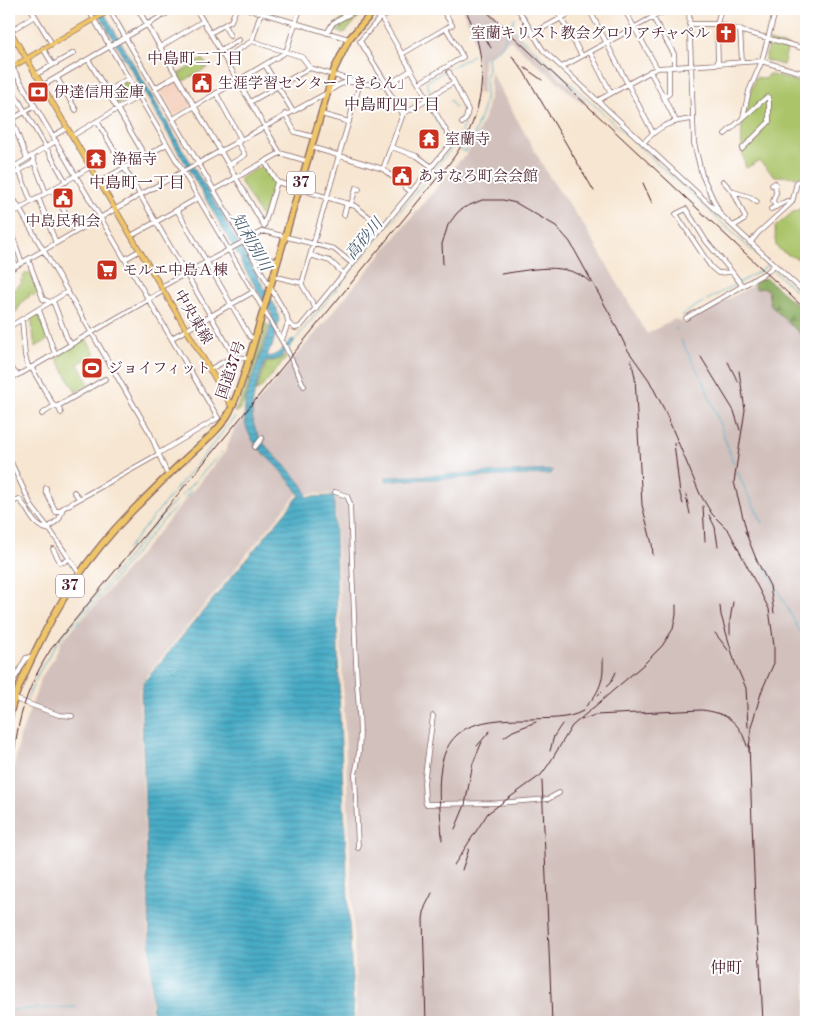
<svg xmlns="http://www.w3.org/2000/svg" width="815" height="1031" viewBox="0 0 815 1031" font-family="'Libre Bodoni','Noto Serif JP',serif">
<defs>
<pattern id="forest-firs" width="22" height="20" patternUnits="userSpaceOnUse" patternTransform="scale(1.25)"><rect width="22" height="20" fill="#88aa5d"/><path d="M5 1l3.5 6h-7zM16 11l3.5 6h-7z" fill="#718a4d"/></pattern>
<pattern id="water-rules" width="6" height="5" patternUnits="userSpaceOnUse" patternTransform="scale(1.25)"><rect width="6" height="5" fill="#47acc6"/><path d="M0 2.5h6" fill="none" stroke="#3d8ba1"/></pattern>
</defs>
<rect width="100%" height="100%" fill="#fff"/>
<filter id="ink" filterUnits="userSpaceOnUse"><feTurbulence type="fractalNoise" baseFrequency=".02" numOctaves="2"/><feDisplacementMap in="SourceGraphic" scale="10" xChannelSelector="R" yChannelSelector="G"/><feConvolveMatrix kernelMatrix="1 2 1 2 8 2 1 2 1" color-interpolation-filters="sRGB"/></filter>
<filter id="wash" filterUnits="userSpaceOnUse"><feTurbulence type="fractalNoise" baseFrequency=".0096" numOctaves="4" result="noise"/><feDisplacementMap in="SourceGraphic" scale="20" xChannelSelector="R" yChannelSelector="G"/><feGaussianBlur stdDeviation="1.12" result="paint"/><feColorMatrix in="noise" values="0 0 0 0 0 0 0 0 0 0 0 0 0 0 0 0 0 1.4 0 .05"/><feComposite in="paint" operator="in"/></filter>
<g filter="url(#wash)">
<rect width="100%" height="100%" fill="#f7e6d1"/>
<path fill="#f5d3c1" d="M 176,79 L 191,105 L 174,115 L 159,88 Z"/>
<path fill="#d1c0bc" d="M 462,9 L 491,9 L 530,49 L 585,100 L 583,104 L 510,40 L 483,59 L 483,94 L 477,93 L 478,75 L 476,52 L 471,28 Z
M 490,71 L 550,178 L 585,227 L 647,334 L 674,319 L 682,322 L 686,322 L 765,279 L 806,317 L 806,1022 L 357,1022 L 335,494 L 297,494 L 147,675 L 139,691 L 152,1022 L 9,1022 L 9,824 L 14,767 L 20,737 L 42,676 L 54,658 L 62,640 L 82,620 L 137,558 L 225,452 L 233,432 L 458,162 L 467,154 L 474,142 L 485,116 L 490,95 Z"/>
<path fill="#abc469" stroke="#7a724a" d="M 361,9 L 369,9 L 361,14 L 346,32 L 342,33 L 331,30 L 332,28 L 341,30 L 342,26 L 336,27 L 335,24 Z
M 769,41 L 788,46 L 783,65 L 765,60 Z
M 203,59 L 208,67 L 182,82 L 178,74 Z
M 768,74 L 806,84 L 806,177 L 775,176 L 759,161 L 746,168 C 736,136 744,107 756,77 L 766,79 Z
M 126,81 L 134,96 L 117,105 L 109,92 Z
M 263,165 L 275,184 L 265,217 L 262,218 L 239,179 Z
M 806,206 L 806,261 C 798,259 783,254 777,247 C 774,242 776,232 775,227 L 793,212 Z
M 27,273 L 31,273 L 38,292 L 33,296 L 30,293 L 29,297 L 24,300 L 16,312 L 9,312 L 9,293 L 22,283 L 20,280 L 22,281 L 24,275 Z
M 38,313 L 48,340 L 35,347 L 31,317 Z
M 265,323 L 269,326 L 244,402 L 240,410 L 234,413 L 245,391 Z
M 86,338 L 95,354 L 78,364 L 89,384 L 76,392 L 56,357 Z
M 285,355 L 287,357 L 260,389 L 256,391 L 266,363 L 280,359 Z"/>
<path fill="url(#forest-firs)" stroke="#696444" d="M 766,278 L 806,313 L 806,339 L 773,308 L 770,303 L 768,290 L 765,288 L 756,289 L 754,287 L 755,282 Z"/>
<path fill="url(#water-rules)" stroke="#486678" d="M 96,9 L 102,9 L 180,145 L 218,208 L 221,210 L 226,223 L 277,309 L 279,321 L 272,347 L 269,351 L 267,357 C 282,355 282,346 293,339 L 295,341 L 279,359 L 265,362 C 254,393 242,418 266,446 C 274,456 285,465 293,474 C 299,481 306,488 307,497 L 334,496 L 340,723 L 354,1022 L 153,1022 L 141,693 L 144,682 L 298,497 L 300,497 C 298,490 292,484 287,478 C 262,448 236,439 247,393 L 270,329 L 272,319 L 271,313 L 241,263 L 241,260 Z
M 553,470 L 551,474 L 386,481 L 386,477 Z"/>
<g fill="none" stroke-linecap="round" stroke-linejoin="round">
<path stroke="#47acc6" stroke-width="1" d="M 512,26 L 517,34 L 770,267
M 512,26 L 514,18
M 430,91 L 426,82 L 473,55
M 450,100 L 455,107
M 426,103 L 448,141
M 461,150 L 465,152 L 473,138 L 484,106 L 486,91 L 485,77 L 488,70 L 487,57 L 502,46 L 507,33
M 773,270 L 806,300
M 682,316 L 694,307 L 762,270 L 767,265
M 676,330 L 676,328
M 681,340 L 706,387 L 734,464
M 294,341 L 456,143 L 464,124 L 460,117
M 9,381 L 15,378
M 223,431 L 235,417
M 737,470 L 746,491 L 763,523
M 181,496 L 222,452
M 184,499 L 191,491
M 126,550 L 223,432
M 765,566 L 806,643
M 76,625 L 158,526 L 176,507
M 27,699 L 39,672 L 56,644 L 163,514 L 177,500
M 9,1010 L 77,1007"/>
</g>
</g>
<g filter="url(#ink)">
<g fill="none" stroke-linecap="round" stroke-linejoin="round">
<g stroke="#876565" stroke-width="5.5">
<path id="minor" d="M 31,9 L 52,44
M 88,9 L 285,346 L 304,386
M 109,9 L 287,316 L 288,323 L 282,340
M 138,9 L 264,226
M 196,9 L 280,153 L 307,161
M 248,9 L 349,39
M 341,9 L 345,16
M 518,9 L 543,50 L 806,294
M 556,9 L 582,56
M 589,9 L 653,133
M 624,9 L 657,68
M 648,9 L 674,54 L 674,67
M 689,9 L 694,143 L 702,175 L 719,212
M 689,24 L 717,24 L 806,49
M 224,25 L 230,36
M 740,29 L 742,62
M 10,31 L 35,16
M 210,33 L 231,21 L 236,9
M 327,33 L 333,23 L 359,9
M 532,34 L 578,9
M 252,41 L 302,57 L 310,68 L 360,83 L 375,85 L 384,84 L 397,79 L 411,70
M 160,47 L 203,21
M 43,48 L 53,65
M 220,51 L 239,40
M 590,52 L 611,93
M 402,54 L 446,28
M 225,58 L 252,41 L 262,9
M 88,59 L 145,156
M 718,64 L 717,24 L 721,9
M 265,65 L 292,110
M 12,67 L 218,418 L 159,453
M 562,67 L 668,9
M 650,71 L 676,121
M 449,72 L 454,82
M 35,75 L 74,53
M 57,78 L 76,110
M 386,83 L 360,41 L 379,19 L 398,9
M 419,83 L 463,57 L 446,28 L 452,25 L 442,9
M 9,84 L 66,182
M 384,84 L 403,114 L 383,169 L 411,192
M 42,86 L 174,9
M 155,88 L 176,76
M 107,91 L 129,78
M 216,93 L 241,139
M 664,97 L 669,94 L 669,67
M 597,101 L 657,68 L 761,61 L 806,74
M 250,102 L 310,68
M 285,114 L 295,132 L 314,137
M 321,114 L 349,122
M 403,114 L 454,82 L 468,110 L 466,119 L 462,123
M 743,117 L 749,91 L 761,63 L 776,9
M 173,119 L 286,52 L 300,9
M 12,120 L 27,159
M 9,121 L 35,106
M 97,121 L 234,356
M 725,134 L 761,102 L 767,97 L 769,98 L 769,122 L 742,149
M 53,136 L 67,128
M 72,136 L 139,96
M 643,143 C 659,126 670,121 693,119
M 311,147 L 383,169
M 391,147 L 417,156 L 432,167
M 32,156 L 46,193
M 9,157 L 13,167
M 17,165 L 31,201
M 229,165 L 245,155 L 237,141
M 9,170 L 56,141
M 9,177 L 34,162
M 723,181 L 734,193 L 745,217 L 744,220 L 733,226
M 99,182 L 167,144
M 277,182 L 355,206 L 382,227
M 772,185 L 775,183 L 776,193 L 773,201 L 776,207
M 52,190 L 76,231
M 214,190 L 280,153
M 9,191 L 150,433 L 168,476
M 734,192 L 750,197 L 757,202
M 38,197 L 56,243
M 351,204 L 356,188 L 359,189
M 771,209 L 787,201 L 792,202
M 177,210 L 250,337 L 255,338
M 9,215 L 90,167
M 344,215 L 347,203
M 9,226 L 22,263
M 264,226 L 277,182 L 265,162
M 131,236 L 198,198
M 750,243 L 758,233 L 790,204 L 793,199 L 797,182 L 806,179
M 9,248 L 15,266
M 310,255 L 330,261 L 344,274
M 28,259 L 43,299 L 50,302
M 125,259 L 139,251
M 257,263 L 266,258 L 278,261
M 9,270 L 140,195 L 327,93 C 339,83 345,81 360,83
M 732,272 L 706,241 L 686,209 L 676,214 L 711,267 L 718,273 L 732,272 L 742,285
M 273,276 L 302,283 L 360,83
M 301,283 L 316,309
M 161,287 L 263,231 L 334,249 L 353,264
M 53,301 L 67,338 L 71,344
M 39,310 L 55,354
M 686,318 L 767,272 L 775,265
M 22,319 L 25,356 L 29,369
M 288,323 L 295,328 L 300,327 L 448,147 L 452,141 L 376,9
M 9,327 L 67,292
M 172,338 L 253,292
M 9,365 L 17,375
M 31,367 L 54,406 L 58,406 L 61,413
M 209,370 L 234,356 L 249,359
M 9,379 L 22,373 L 163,291
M 58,406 L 105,379
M 42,414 L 54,406
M 255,447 L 262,438
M 9,458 L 32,507 L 50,530 L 79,573
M 46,488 L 46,492 L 56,512 L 62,509
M 74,492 L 79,498
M 335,492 L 347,496 L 350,503 C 352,563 354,623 357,683 C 359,713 363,744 355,774 L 358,848
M 9,504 L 19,499 C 31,511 30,526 50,530
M 48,528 L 59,519 L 63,508 L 159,454
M 53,549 L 60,562 L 64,562 L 69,559
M 9,686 L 18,673 L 26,658 L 33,656
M 15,699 L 59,715 L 72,716
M 433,716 L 424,783 C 425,791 424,797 426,804 L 498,803 L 548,799 L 559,793"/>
</g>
<g stroke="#876565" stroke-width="6">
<path id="major" d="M 9,29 L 232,407
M 9,69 L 112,9"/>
</g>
<g stroke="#876565" stroke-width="8">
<path id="highway" d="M 9,718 C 13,698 23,677 32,658 C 59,601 86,558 131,512 C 149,494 167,476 185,459 C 200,445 219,431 229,413 C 238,396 243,377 249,359 L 334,70 L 349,39 L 372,13"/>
</g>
<use href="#minor" stroke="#fff" stroke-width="4"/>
<use href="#major" stroke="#eec569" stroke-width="4.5"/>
<use href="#highway" stroke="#eec569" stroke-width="5.5"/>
<path stroke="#4a1f2b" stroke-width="1" d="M 484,9 L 806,310
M 478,24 L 491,48
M 512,56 L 524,72 L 594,191
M 525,68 L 542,80
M 643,183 L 652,203
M 443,264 L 442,244 L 448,225 L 457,213 L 463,208 L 482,200 L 503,200 L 516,203 L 556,226 L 570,242 L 612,318 L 627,349 L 649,380 L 664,409 L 700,494 L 712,514 L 729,531 L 769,609 L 774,646 L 774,663 L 762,690 L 751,727 L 749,751
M 501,274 C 531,270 566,260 590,282
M 701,357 L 734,411 L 740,430
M 631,360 L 635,377 L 642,505 L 652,544 L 653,555
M 728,362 L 738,382
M 739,371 L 745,410 L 734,482 L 748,537
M 674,443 L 680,494 L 683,504
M 686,495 L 690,514
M 703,506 L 705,541
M 709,515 L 715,527 L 718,546
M 745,531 L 757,561 L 770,586 L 774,613
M 720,606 L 721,615 L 735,663 L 746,688 L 748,727
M 715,633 L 728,650
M 730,634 L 730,620 L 733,602
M 598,695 L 611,682 L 616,672
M 586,706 C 601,692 604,677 603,658
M 581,720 L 595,715 L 702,710 C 727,713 740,722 747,746
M 504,737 L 513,731 L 536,722
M 749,744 L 756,926 L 760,963 L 763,1022
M 477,746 L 490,731
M 550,751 L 554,736 L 562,724
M 542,781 L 552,1022
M 9,803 C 15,741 16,704 51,649 L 448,165 C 485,118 493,63 465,9
M 455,829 L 465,805 L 473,763 L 482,742
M 442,840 C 441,804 428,746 469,727 C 488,719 510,719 530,719 C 548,718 567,720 583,711
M 454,865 L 488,813 L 541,775 L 549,764 L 572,726 L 644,664 L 662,646 L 673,629 L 676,615 L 676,605
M 462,870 L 469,849
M 426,1022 L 423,919 L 425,907 L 432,893"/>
<g stroke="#876565" stroke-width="8" stroke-linecap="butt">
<path id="highway-bridge" d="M 372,13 L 377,9"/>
</g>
<use href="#highway-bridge" stroke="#eec569" stroke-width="5.5"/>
</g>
</g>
<defs>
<g id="church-square" transform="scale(1.125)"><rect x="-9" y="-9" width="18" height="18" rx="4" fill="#c8321e" stroke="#fff"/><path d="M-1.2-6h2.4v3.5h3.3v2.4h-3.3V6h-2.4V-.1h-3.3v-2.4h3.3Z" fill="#fff"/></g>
<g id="civic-square" transform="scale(1.125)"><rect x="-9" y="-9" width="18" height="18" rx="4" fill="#c8321e" stroke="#fff"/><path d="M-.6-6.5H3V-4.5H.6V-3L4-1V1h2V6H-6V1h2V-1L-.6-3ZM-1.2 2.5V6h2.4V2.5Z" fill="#fff"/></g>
<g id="bank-square" transform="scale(1.125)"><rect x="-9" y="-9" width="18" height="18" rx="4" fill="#c8321e" stroke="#fff"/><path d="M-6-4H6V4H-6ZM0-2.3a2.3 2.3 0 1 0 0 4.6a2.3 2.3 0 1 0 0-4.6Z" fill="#fff"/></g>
<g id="temple-square" transform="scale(1.125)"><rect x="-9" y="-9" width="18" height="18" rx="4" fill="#c8321e" stroke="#fff"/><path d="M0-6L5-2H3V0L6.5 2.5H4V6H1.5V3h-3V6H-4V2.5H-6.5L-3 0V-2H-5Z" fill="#fff"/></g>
<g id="supermarket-square" transform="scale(1.125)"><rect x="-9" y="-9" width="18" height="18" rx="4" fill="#c8321e" stroke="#fff"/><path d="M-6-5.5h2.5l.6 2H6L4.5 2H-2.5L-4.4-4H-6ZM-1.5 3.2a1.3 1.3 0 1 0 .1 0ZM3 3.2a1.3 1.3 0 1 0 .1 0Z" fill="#fff"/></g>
<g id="stadium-square" transform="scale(1.125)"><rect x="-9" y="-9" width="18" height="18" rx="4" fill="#c8321e" stroke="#fff"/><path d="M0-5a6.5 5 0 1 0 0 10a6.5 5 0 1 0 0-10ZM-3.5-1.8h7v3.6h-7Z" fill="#fff"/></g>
</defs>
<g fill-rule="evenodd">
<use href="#church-square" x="726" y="33"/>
<use href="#civic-square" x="202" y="83"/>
<use href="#bank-square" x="38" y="92"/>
<use href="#temple-square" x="429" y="139"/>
<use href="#temple-square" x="96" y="159"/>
<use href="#civic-square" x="402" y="176"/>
<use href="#civic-square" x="63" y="198"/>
<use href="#supermarket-square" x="107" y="270"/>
<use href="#stadium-square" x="92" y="368"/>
</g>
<g text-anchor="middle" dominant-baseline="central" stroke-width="4" stroke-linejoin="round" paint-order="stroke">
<g fill="#fff" stroke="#80626b" stroke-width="1">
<rect x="287" y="171.5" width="28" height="23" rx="4"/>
<rect x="56" y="574.5" width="28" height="23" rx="4"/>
</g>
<g font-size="14" font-weight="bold" fill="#4a1f2b">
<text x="301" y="183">37</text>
<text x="70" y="586">37</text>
</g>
<g font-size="15" fill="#4a1f2b" stroke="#fff" text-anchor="start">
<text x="710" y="33" text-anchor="end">室蘭キリスト教会グロリアチャペル</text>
<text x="218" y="83">生涯学習センター「きらん」</text>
<text x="54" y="92">伊達信用金庫</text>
<text x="445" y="139">室蘭寺</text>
<text x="112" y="159">浄福寺</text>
<text x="418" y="176">あすなろ町会会館</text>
<text x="63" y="221" text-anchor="middle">中島民和会</text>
<text x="123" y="270">モルエ中島Ａ棟</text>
<text x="108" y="368">ジョイフィット</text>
</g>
<g font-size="15" fill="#4a1f2b" stroke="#fff">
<text transform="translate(193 317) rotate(59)">中央東線</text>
<text transform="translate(231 370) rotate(-71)">国道37号</text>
</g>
<g font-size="16" fill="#4a1f2b" stroke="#fff">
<text x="195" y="59">中島町二丁目</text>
<text x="392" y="105">中島町四丁目</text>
<text x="137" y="183">中島町一丁目</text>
<text x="726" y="968">仲町</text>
</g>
<g font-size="16" font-style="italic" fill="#495e71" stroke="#fff">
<text transform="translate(364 239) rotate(-50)">高砂川</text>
<text transform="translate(251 242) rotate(60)">知利別川</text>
</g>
</g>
<rect width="815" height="1031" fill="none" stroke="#fff" stroke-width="30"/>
</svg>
